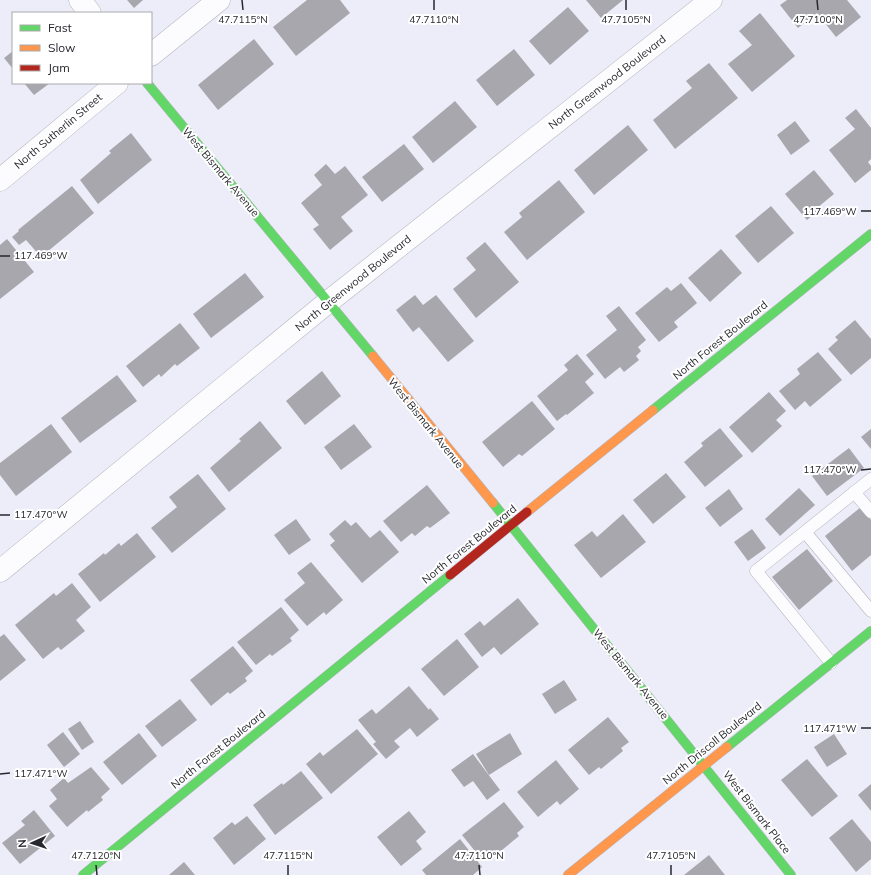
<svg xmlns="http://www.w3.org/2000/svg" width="871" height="875" viewBox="0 0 871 875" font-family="Mulish,sans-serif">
<rect width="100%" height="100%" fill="#ecedf8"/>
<path fill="#a8a7ae" d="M 127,0 L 143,0 L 134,8 Z
M 307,0 L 340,0 L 350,13 L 296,56 L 273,27 Z
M 586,0 L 623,0 L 601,18 Z
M 787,0 L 847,0 L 861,17 L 836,37 L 817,13 L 798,28 L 780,5 Z
M 568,7 L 589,31 L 550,65 L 529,41 Z
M 760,13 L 795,56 L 752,92 L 728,64 L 752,45 L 739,31 Z
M 254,39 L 274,64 L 218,110 L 198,85 Z
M 514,49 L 535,75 L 497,106 L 476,80 Z
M 13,51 L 13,69 L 4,58 Z
M 709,63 L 738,98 L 675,149 L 653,120 L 692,88 L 686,81 Z
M 24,83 L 50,83 L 34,95 Z
M 455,101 L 477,127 L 433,163 L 412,137 Z
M 856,109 L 871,128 L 871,159 L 868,162 L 871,166 L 871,170 L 855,183 L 829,150 L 855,129 L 845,118 Z
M 795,121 L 810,141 L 791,155 L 777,135 Z
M 628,125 L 648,150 L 594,195 L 574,170 Z
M 131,133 L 152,160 L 98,204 L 80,180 L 111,153 L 109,151 Z
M 404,144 L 424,169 L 382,202 L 362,177 Z
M 326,164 L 335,174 L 345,166 L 368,195 L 341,217 L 353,231 L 330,250 L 313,229 L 319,225 L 301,203 L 322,185 L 314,175 Z
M 814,170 L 834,194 L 817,208 L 819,210 L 807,220 L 785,194 Z
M 559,180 L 585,212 L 527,260 L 504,232 L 522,217 L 519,213 Z
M 72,186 L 94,213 L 41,257 L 26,240 L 19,245 L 12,237 L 19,231 L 18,230 Z
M 771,206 L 794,233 L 758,263 L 735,236 Z
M 7,239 L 34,272 L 0,299 L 0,245 Z
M 485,242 L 519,282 L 476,318 L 453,289 L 476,270 L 466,258 Z
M 721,249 L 742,273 L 710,302 L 688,278 Z
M 245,273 L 264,297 L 211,338 L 193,314 Z
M 681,283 L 697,303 L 674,322 L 678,327 L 659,342 L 635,313 L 667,287 L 671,291 Z
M 415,295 L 423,305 L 436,295 L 474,341 L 448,362 L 419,327 L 413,332 L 396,310 Z
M 619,306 L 646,340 L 638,347 L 641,351 L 636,356 L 639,360 L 624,372 L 620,367 L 605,379 L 586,355 L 617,330 L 606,316 Z
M 855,320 L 871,339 L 871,358 L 851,375 L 828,349 L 838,340 L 835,337 Z
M 180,323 L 200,348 L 177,366 L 175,364 L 161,377 L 159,374 L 143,387 L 126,366 Z
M 818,352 L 842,380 L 810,407 L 805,401 L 795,410 L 779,391 L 800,374 L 797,369 Z
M 577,354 L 594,374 L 585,382 L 594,393 L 567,415 L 566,414 L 557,421 L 537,396 L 568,370 L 564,365 Z
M 322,371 L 341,396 L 305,425 L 286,401 Z
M 117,375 L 137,401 L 80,443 L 61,418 Z
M 769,392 L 786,411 L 776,420 L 782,426 L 752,453 L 729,427 Z
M 532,401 L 555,429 L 522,456 L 519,454 L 503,467 L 482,442 Z
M 260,421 L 282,448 L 229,492 L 210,468 L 241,441 L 239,439 Z
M 51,424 L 72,452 L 16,496 L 0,475 L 0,463 Z
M 354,424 L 372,447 L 341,470 L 324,447 Z
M 720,428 L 743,456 L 705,487 L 684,462 L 703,446 L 701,443 Z
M 871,429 L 871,449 L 861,437 Z
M 849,448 L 864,468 L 827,496 L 812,476 Z
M 666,473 L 686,497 L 653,524 L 633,500 Z
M 198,474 L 226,509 L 172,553 L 151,528 L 177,507 L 169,497 Z
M 427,485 L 450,513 L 430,528 L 427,526 L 415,536 L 412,533 L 401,542 L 383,521 Z
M 799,488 L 815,505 L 780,536 L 765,519 Z
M 729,489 L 743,509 L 720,527 L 705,508 Z
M 861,507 L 871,520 L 871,555 L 852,571 L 825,536 Z
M 623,514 L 646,542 L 601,578 L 574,545 L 592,531 L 597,537 Z
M 296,519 L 311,540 L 289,555 L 274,535 Z
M 345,520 L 351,526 L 356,522 L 370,538 L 380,530 L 399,552 L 362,583 L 330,545 L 335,541 L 329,534 Z
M 752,529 L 766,548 L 748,561 L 734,542 Z
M 137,533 L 156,557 L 100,602 L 78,574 L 104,553 L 105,555 L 119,543 L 121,546 Z
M 807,549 L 833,581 L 799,610 L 772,577 Z
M 311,562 L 343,600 L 326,615 L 324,612 L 307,626 L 284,600 L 305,583 L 297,573 Z
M 72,583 L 91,607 L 76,620 L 85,631 L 61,650 L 58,647 L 43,659 L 15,625 L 54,593 L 56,596 Z
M 518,598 L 539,624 L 501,655 L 494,647 L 482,657 L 464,634 L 480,621 L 484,626 Z
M 281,607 L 299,630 L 290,638 L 292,641 L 272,656 L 270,654 L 256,665 L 237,642 Z
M 4,634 L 26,660 L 0,681 L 0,637 Z
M 457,639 L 479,667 L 444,696 L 421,669 Z
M 233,646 L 253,671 L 245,678 L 247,681 L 230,694 L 228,692 L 211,706 L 190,680 Z
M 564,680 L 577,700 L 555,714 L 542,694 Z
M 409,686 L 429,710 L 430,708 L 439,719 L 417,737 L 410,728 L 394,741 L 400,747 L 386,759 L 373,744 L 376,742 L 358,720 L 372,709 L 376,714 Z
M 180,699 L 197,720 L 162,747 L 145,726 Z
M 608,717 L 629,742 L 621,748 L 623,751 L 601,769 L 599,767 L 589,775 L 568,750 Z
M 80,721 L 94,742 L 82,750 L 68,729 Z
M 357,729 L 378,754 L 331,794 L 306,764 L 320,752 L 323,756 Z
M 63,732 L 80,754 L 64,767 L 47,745 Z
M 139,733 L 157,756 L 122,785 L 103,762 Z
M 510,733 L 522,754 L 489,775 L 476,754 Z
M 834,734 L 847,754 L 827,767 L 814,747 Z
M 473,754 L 500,790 L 487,800 L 473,781 L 464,787 L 451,770 Z
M 807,759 L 838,796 L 812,817 L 781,780 Z
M 556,760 L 579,789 L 560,805 L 557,801 L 538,817 L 517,792 Z
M 91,767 L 110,789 L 101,797 L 103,800 L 88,812 L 87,810 L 67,827 L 49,806 L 57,799 L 50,790 L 64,778 L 68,783 Z
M 301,771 L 323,798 L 275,835 L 253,805 L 282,783 L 283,785 Z
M 871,784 L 871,811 L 858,795 Z
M 504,802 L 524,827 L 517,833 L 519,836 L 496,855 L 494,852 L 483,861 L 462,835 Z
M 34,810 L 55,836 L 20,864 L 2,843 L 25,825 L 21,821 Z
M 409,811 L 426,832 L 416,841 L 422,849 L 401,866 L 377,837 Z
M 247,816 L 266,839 L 234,865 L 213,838 L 232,822 L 235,825 Z
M 852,819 L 871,842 L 871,859 L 856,872 L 829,838 Z
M 460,839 L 482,867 L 473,875 L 426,875 L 422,870 Z
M 709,855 L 725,875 L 684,875 Z
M 184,862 L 195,875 L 169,875 Z"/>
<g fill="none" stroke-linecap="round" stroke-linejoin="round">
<g stroke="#b4b5be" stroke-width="13">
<path id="lane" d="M 854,492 L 871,512
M 805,532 L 871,611
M 831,663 L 756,571 L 871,479"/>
</g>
<g stroke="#b4b5be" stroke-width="23">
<path id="street" d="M 80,0 L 90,13
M 151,55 L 219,0
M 0,180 L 117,83
M 0,571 L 328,302 L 711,0"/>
</g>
<g stroke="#b4b5be" stroke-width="10">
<path id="fast" d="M 147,83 L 373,356
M 653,410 L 871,234
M 493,503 L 791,875
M 727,747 L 871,631
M 83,875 L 450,575"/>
</g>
<g stroke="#b4b5be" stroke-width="10">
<path id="slow" d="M 373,356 L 493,503
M 527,512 L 653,410
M 568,875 L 727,747"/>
</g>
<g stroke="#b4b5be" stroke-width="10">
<path id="jam" d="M 450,575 L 527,512"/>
</g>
<use href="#lane" stroke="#fcfcfe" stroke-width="12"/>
<use href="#street" stroke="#fcfcfe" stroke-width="22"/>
<use href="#fast" stroke="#63d668" stroke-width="9"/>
<use href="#slow" stroke="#ff974d" stroke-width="9"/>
<use href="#jam" stroke="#b3261e" stroke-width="9"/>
</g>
<path fill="none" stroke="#27272f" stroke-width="1.5" d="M 242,0 L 243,10M 434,0 L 434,10M 626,0 L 626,10M 817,0 L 818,10M 861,211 L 871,211M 0,256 L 10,256M 861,470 L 871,469M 0,515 L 10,515M 861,728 L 871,728M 0,774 L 10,773M 96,865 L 97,875M 288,865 L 288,875M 479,865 L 480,875M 671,865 L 671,875"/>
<g text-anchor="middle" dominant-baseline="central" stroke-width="4" stroke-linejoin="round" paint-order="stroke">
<g font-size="11" fill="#27272f" stroke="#fff">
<text transform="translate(607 82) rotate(-38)">North Greenwood Boulevard</text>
<text transform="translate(58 131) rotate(-40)">North Sutherlin Street</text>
<text transform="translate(221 172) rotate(50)">West Bismark Avenue</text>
<text transform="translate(353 283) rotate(-39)">North Greenwood Boulevard</text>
<text transform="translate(720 340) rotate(-39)">North Forest Boulevard</text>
<text transform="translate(426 423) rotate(51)">West Bismark Avenue</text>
<text transform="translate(469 544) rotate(-39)">North Forest Boulevard</text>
<text transform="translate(631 674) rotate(51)">West Bismark Avenue</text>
<text transform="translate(712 743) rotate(-39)">North Driscoll Boulevard</text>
<text transform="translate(218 749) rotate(-39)">North Forest Boulevard</text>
<text transform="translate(757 812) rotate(52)">West Bismark Place</text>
</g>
</g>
<g font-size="10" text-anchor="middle" fill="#27272f" stroke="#fff" stroke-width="4" stroke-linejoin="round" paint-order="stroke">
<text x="243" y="23">47.7115°N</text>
<text x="434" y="23">47.7110°N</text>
<text x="626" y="23">47.7105°N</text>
<text x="818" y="23">47.7100°N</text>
<text x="830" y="215">117.469°W</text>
<text x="41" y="259">117.469°W</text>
<text x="830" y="473">117.470°W</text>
<text x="41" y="518">117.470°W</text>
<text x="830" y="732">117.471°W</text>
<text x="41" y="777">117.471°W</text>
<text x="96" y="859">47.7120°N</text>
<text x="288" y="859">47.7115°N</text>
<text x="479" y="859">47.7110°N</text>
<text x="671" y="859">47.7105°N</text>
</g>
<rect x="12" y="12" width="140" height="72" fill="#ffffff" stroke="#a9a9ac"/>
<rect x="20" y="25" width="20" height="6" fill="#63d668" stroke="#a9a9ac"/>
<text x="48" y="32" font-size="12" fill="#27272f">Fast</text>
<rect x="20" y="45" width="20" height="6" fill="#ff974d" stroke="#a9a9ac"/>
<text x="48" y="52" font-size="12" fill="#27272f">Slow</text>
<rect x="20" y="65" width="20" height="6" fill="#b3261e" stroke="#a9a9ac"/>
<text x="48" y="72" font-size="12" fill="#27272f">Jam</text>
<g transform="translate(32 843) rotate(267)" stroke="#ffffff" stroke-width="3" paint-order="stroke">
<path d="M0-3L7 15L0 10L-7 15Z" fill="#27272f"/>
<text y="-6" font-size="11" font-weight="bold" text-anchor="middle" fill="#27272f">N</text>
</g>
</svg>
